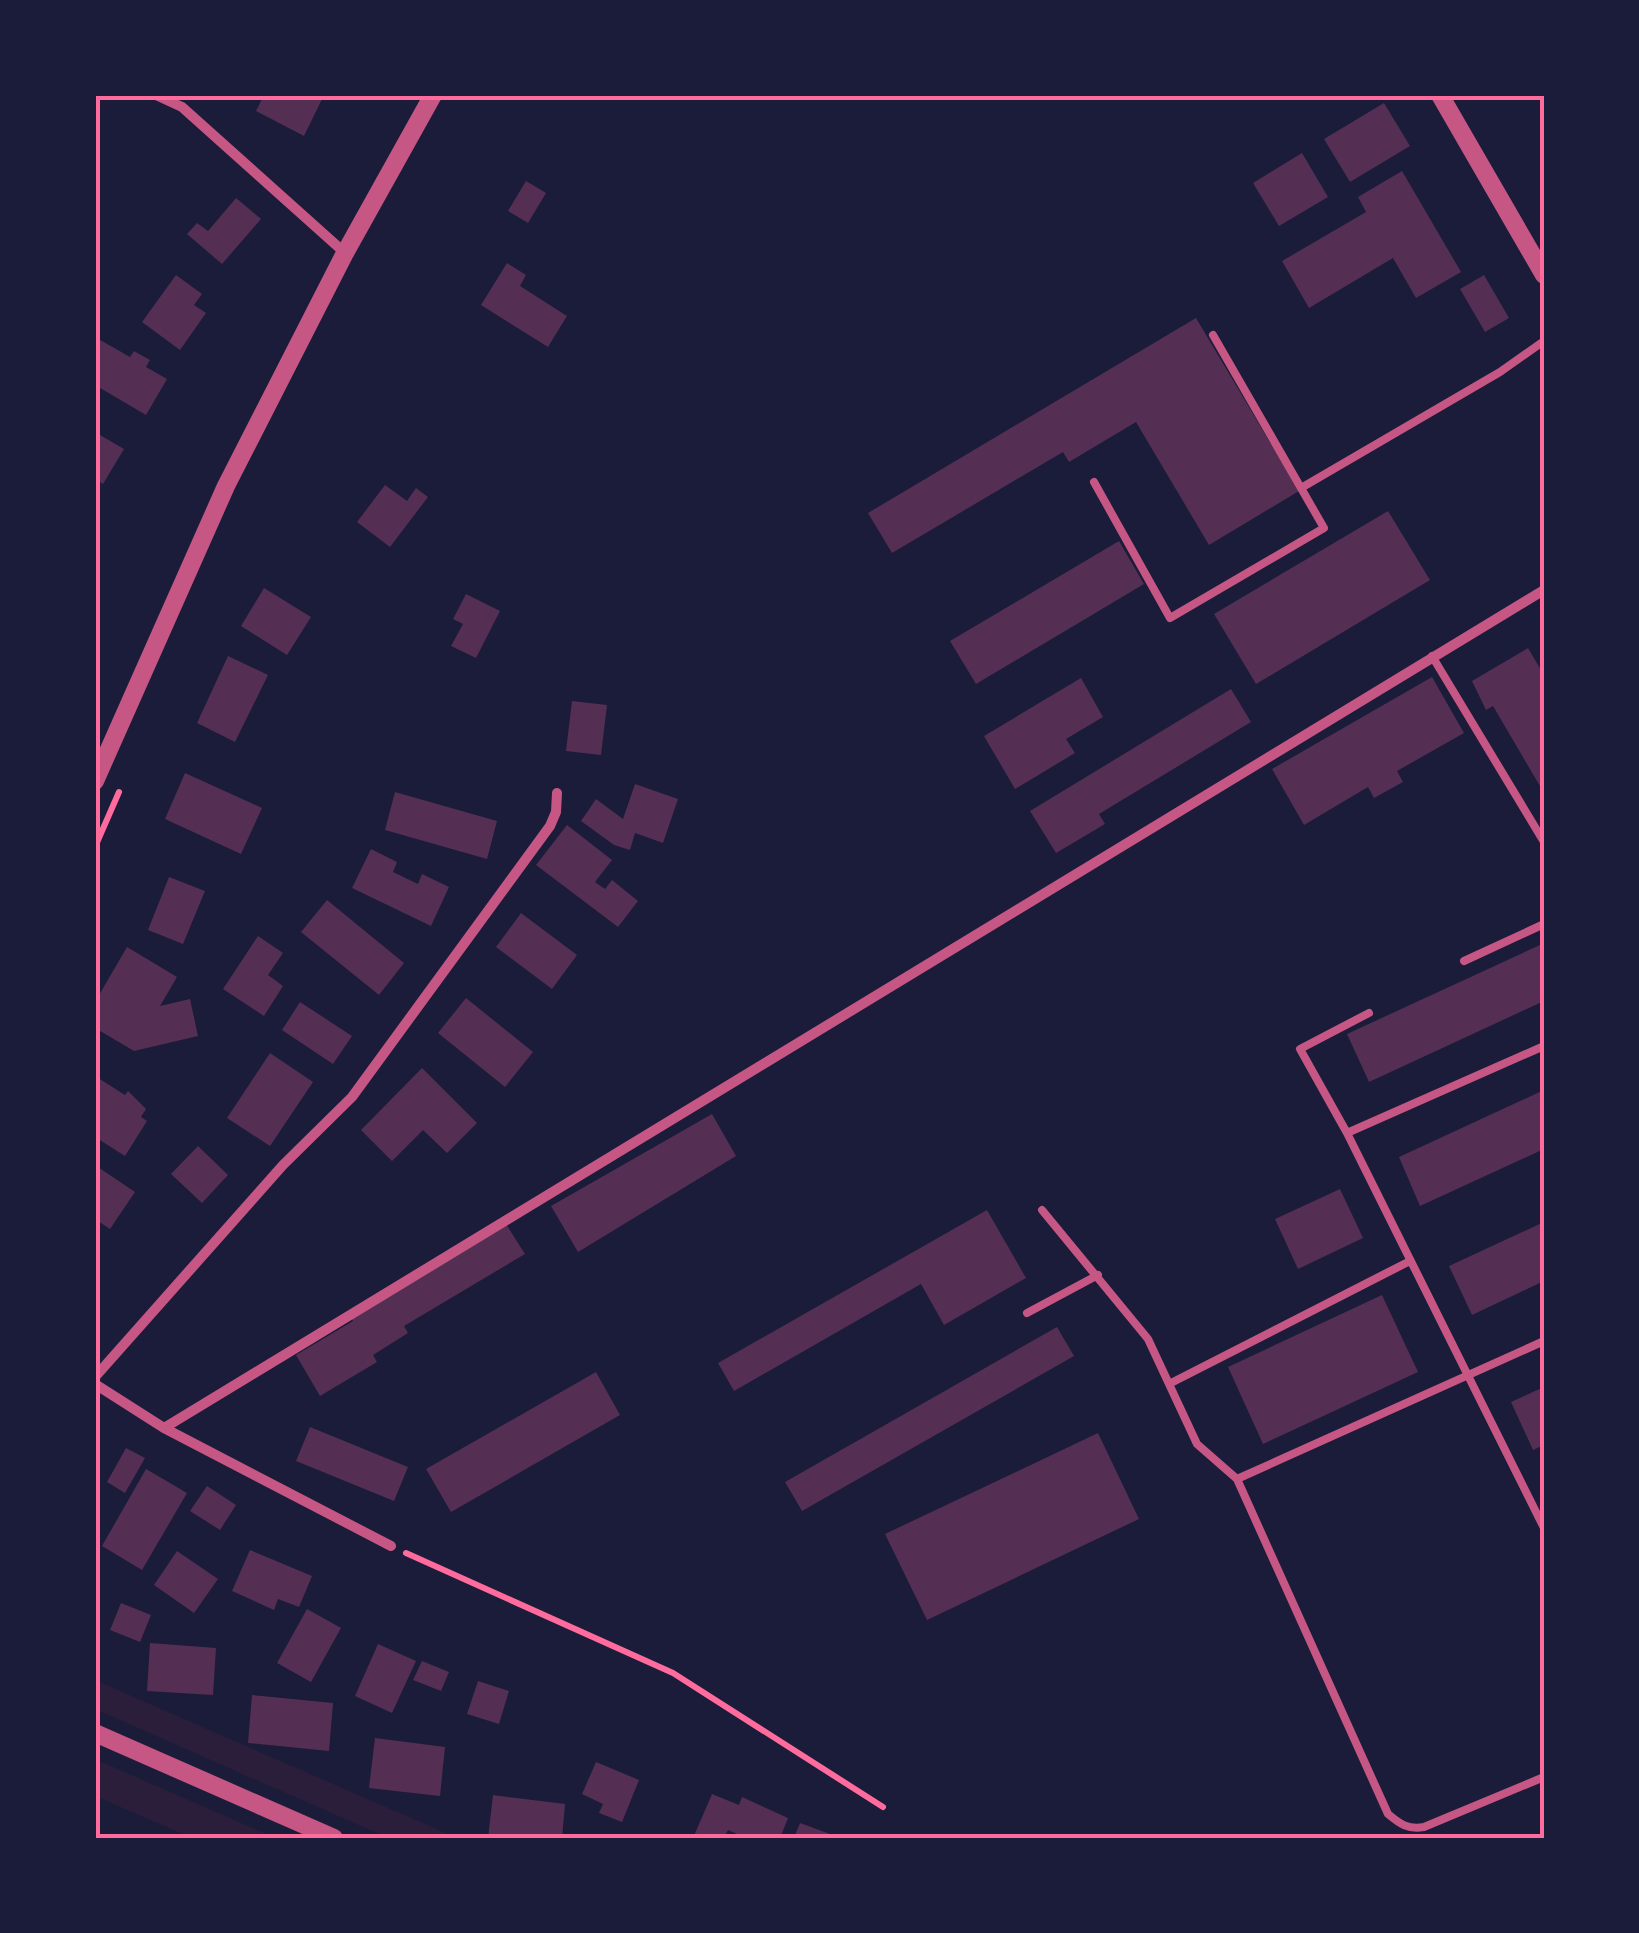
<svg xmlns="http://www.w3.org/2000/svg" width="1639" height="1933" viewBox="0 0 1639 1933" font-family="Rubik,sans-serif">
<rect width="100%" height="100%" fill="#1b1b3a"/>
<path fill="#2a1e3b" d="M 95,1680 L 457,1838 L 388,1838 L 95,1709 Z
M 95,1759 L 271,1836 L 192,1838 L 95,1796 Z"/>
<path fill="#542f53" d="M 264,95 L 324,95 L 304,136 L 256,111 Z
M 1384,103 L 1410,146 L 1350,182 L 1324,139 Z
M 1302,153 L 1328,197 L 1279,226 L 1253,183 Z
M 1402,171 L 1461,272 L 1416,298 L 1393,258 L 1309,308 L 1282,261 L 1366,212 L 1358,197 Z
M 526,181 L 546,193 L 528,223 L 508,211 Z
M 236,198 L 261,219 L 222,264 L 187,234 L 197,223 L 208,231 Z
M 507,263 L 526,275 L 520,286 L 567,316 L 548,347 L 481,305 Z
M 176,275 L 202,294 L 194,305 L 206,313 L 180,350 L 142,322 Z
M 1484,275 L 1509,318 L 1485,332 L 1460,289 Z
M 1196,318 L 1299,491 L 1209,545 L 1136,422 L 1069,462 L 1063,452 L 892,553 L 868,513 Z
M 95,337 L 130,357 L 134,351 L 150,360 L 146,367 L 167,379 L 146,415 L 95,385 Z
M 95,432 L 124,449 L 103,484 L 95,479 Z
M 385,485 L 407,501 L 416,488 L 428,497 L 390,547 L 357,522 Z
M 1388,511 L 1430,580 L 1256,684 L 1214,614 Z
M 1119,541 L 1144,584 L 976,684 L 950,641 Z
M 264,588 L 311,617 L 287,655 L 241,626 Z
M 466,594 L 500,611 L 476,658 L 451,646 L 463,624 L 453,619 Z
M 1528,648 L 1544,675 L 1544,793 L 1493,706 L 1486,710 L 1472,681 Z
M 228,656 L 268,675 L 235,742 L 197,723 Z
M 1432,677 L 1464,733 L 1397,771 L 1403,782 L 1374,798 L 1368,787 L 1304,825 L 1272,769 Z
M 1081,678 L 1103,717 L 1066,739 L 1075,753 L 1015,789 L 984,736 Z
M 1231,689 L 1251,722 L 1099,814 L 1105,824 L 1056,853 L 1030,811 Z
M 572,701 L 607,705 L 601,755 L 566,751 Z
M 185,773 L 262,808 L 241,854 L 165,819 Z
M 635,784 L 678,799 L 663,843 L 635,833 L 630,850 L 614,845 L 581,821 L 596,799 L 623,819 Z
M 395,792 L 497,821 L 487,859 L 385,830 Z
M 567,825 L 612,860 L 595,882 L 605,889 L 612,880 L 638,901 L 618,927 L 536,865 Z
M 371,849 L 397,862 L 393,872 L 418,884 L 422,874 L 449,887 L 431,926 L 352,888 Z
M 169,877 L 205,891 L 183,944 L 148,930 Z
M 327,900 L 404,963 L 379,995 L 301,932 Z
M 521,913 L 577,955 L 552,989 L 496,947 Z
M 258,936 L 283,953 L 268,975 L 283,986 L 264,1016 L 223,989 Z
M 1542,944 L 1544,1001 L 1369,1082 L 1347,1034 Z
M 127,947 L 177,977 L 160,1006 L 190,999 L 198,1036 L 134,1051 L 95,1028 L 95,1002 Z
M 466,998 L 533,1052 L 505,1087 L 438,1033 Z
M 300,1002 L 352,1036 L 333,1064 L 282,1030 Z
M 270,1053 L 313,1082 L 270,1146 L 227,1118 Z
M 422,1068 L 477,1123 L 447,1153 L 423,1130 L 392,1161 L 361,1130 Z
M 95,1076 L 125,1095 L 128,1091 L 146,1109 L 141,1117 L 147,1121 L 125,1156 L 95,1137 Z
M 1544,1090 L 1544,1149 L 1420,1206 L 1399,1157 Z
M 712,1114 L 736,1156 L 578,1252 L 551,1206 Z
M 198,1146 L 228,1175 L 202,1203 L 171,1174 Z
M 95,1165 L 135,1192 L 110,1229 L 95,1219 Z
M 1340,1189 L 1363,1238 L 1298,1269 L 1275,1219 Z
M 987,1210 L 1026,1278 L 944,1325 L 921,1284 L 734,1391 L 718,1363 Z
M 1544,1222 L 1544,1281 L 1472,1315 L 1449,1266 Z
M 506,1224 L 525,1254 L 404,1326 L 408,1333 L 373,1355 L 377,1362 L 320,1396 L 296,1355 L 353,1321 L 351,1317 Z
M 1382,1295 L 1418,1372 L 1263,1444 L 1228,1367 Z
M 1057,1327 L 1074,1356 L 802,1511 L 785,1482 Z
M 596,1372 L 620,1415 L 451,1512 L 426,1469 Z
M 1544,1387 L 1544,1445 L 1533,1450 L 1511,1402 Z
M 310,1427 L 408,1467 L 394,1501 L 296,1461 Z
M 1098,1433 L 1139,1519 L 927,1620 L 885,1534 Z
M 126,1448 L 145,1458 L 125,1493 L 107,1482 Z
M 146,1469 L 187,1493 L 142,1570 L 102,1546 Z
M 207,1486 L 236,1505 L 220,1530 L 190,1511 Z
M 250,1550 L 312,1576 L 299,1607 L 278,1599 L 274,1610 L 232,1591 Z
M 177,1551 L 218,1579 L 194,1613 L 154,1585 Z
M 121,1603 L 151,1615 L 140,1642 L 110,1630 Z
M 307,1609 L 341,1628 L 311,1682 L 277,1663 Z
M 150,1643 L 216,1648 L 213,1695 L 147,1691 Z
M 378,1644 L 416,1661 L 392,1713 L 355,1696 Z
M 422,1661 L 449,1672 L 441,1691 L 413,1680 Z
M 478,1681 L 509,1691 L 499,1724 L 467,1714 Z
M 252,1695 L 333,1703 L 329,1751 L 248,1743 Z
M 375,1738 L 445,1747 L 440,1796 L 369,1788 Z
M 596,1762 L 639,1780 L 622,1822 L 599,1813 L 603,1804 L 582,1794 Z
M 712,1794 L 739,1805 L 742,1797 L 788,1818 L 780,1838 L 746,1838 L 728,1830 L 724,1838 L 693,1838 Z
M 493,1795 L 565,1804 L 562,1838 L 488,1838 Z
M 800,1823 L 830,1834 L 828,1838 L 794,1838 Z"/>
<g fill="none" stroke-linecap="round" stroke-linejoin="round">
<path stroke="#ff6b9d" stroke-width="6" d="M 95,847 L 119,792
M 406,1553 L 673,1673 L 883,1807"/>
<path stroke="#c65784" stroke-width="8" d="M 1094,482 L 1170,618 L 1324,528 L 1213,335
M 1301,488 L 1500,372 L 1544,341
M 1432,656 L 1544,842
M 1464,961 L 1544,924
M 1369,1013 L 1300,1049 L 1347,1133 L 1544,1528
M 1347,1133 L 1544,1046
M 1042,1210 L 1148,1339 L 1197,1444 L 1237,1479
M 1027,1313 L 1098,1275
M 1544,1341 L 1237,1479 L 1388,1814 C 1400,1824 1408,1830 1424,1827 L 1544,1777
M 1169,1384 L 1410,1261"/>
<path stroke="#c65784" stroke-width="10" d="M 156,95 L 182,107 L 345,253
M 95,1377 L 283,1165 L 352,1097 L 550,826 L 556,812 L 557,793
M 95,1384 L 164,1428 L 391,1546
M 164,1428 L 1544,590"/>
<path stroke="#c65784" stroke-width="18" d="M 1440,95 L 1544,275
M 95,781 L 226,486 L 345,253 L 433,95
M 95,1733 L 334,1838"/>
</g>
<rect width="1639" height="1933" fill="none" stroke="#1b1b3a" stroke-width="195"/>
<rect x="98" y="98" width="1444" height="1738" fill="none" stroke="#ff6b9d" stroke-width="4"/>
</svg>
